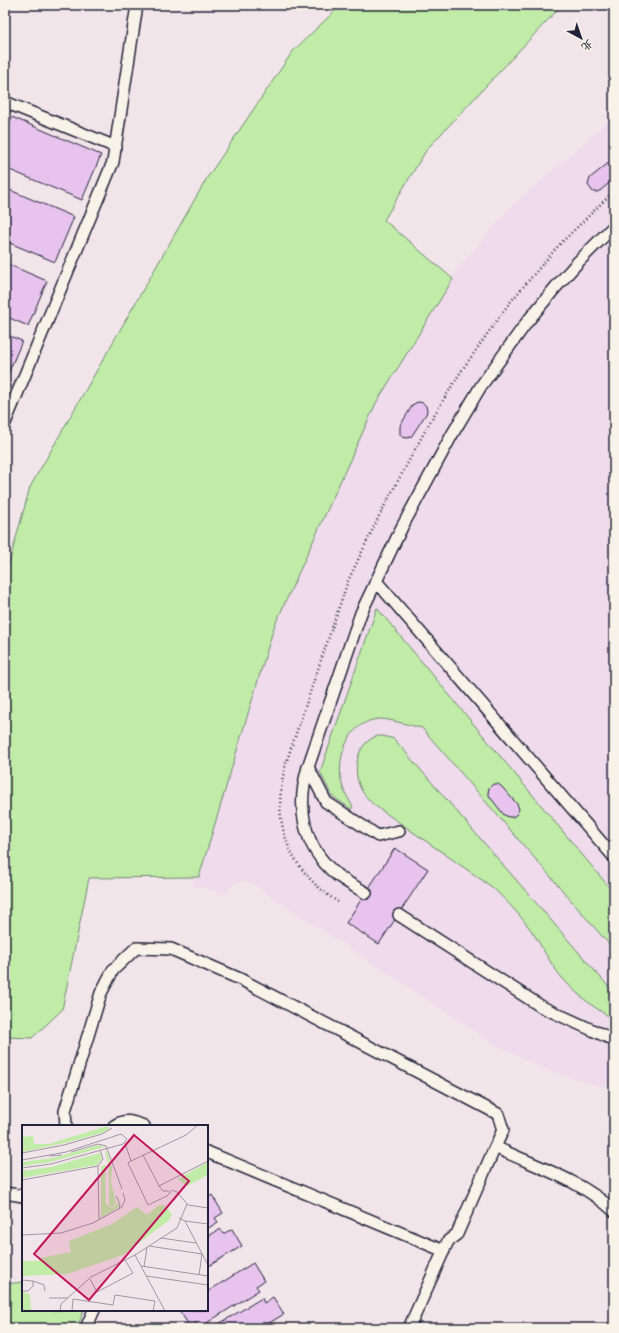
<svg xmlns="http://www.w3.org/2000/svg" width="619" height="1333" viewBox="0 0 619 1333" font-family="Dekko,'LXGW WenKai TC',sans-serif">
<rect width="100%" height="100%" fill="#f2e5ea"/>
<filter id="ink" filterUnits="userSpaceOnUse"><feTurbulence type="fractalNoise" baseFrequency=".025" numOctaves="2"/><feDisplacementMap in="SourceGraphic" scale="8" xChannelSelector="R" yChannelSelector="G"/><feConvolveMatrix kernelMatrix="1 2 1 2 8 2 1 2 1" color-interpolation-filters="sRGB"/></filter>
<g filter="url(#ink)">
<path fill="#efdbeb" d="M 614,116 L 614,1086 L 598,1086 L 544,1069 L 492,1043 L 254,885 L 245,881 L 234,884 L 226,894 L 193,885 L 237,698 L 307,517 L 457,269 L 513,205 Z"/>
<path fill="#c0eca8" stroke="#718772" d="M 341,5 L 558,5 L 560,7 L 427,149 L 384,220 L 453,279 L 376,403 L 274,627 L 199,877 L 89,878 L 62,1010 L 32,1038 L 5,1037 L 5,578 L 30,487 L 207,178 L 293,51 Z
M 377,608 L 614,893 L 614,950 L 422,728 C 412,726 390,719 380,719 C 351,720 337,753 341,779 C 342,789 348,798 353,807 L 351,809 L 332,796 L 320,772 Z
M 383,736 L 394,739 L 401,747 L 614,993 L 614,1020 C 597,1009 580,998 566,982 C 553,969 545,952 535,936 C 523,918 508,902 492,887 L 374,805 C 368,799 363,794 360,787 C 353,772 356,748 371,739 C 374,736 379,736 383,736 Z
M 23,1282 L 23,1310 L 84,1310 L 77,1328 L 5,1328 L 5,1284 Z"/>
<path fill="#e7c3ed" stroke="#22223b" d="M 12,117 L 101,155 L 82,200 L 5,168 L 5,133 Z
M 611,161 L 614,161 L 614,179 L 601,190 L 597,192 L 593,192 L 588,185 L 590,178 Z
M 5,188 L 74,217 L 55,262 L 5,241 Z
M 5,263 L 47,281 L 28,326 L 5,316 Z
M 5,334 L 22,341 L 5,381 Z
M 419,402 L 423,403 L 426,406 L 427,411 L 426,414 L 411,437 L 407,438 L 402,437 L 400,434 L 400,426 L 412,406 L 415,403 Z
M 493,784 L 498,784 L 502,787 L 517,804 L 519,809 L 517,814 L 513,817 L 509,817 L 504,815 L 490,797 L 488,793 L 489,788 Z
M 395,848 L 428,869 L 379,944 L 346,923 Z
M 212,1195 L 223,1213 L 215,1218 L 218,1222 L 207,1229 L 207,1198 Z
M 220,1229 L 223,1234 L 232,1229 L 242,1246 L 207,1267 L 207,1237 Z
M 253,1263 L 264,1281 L 256,1286 L 259,1290 L 202,1326 L 199,1321 L 190,1327 L 179,1310 L 207,1310 L 207,1292 Z
M 273,1297 L 284,1314 L 261,1328 L 212,1328 L 262,1298 L 264,1303 Z"/>
<g fill="none" stroke-linecap="round" stroke-linejoin="round">
<g stroke="#22223b" stroke-width="14">
<path id="service" d="M 5,102 L 116,147
M 5,423 L 113,162 L 137,5
M 376,581 L 614,857
M 308,767 L 326,802 L 378,836 L 399,831
M 366,893 C 356,887 346,882 337,875 C 303,847 296,808 308,767 L 361,613 L 402,527 L 453,433 L 481,386 L 527,322 L 555,288 L 578,262 L 614,226
M 399,915 L 542,1007 L 614,1040
M 66,1126 L 65,1111 L 101,993 L 113,970 L 136,948 L 171,949 L 240,979 L 498,1114 L 503,1130 L 495,1147 C 535,1166 581,1180 614,1211
M 114,1126 C 125,1118 133,1122 144,1126
M 207,1152 L 444,1251
M 5,1193 L 23,1196
M 86,1328 L 94,1310
M 409,1328 L 448,1241 L 457,1234 L 495,1147"/>
</g>
<path stroke="#22223b" stroke-width="2.5" stroke-dasharray="1 3" stroke-linecap="butt" d="M 338,902 C 287,869 269,820 287,760 L 348,581 L 379,516 L 431,420 L 460,373 L 507,306 L 559,245 L 614,191"/>
<use href="#service" stroke="#f7f3e8" stroke-width="11"/>
</g>
</g>
<g transform="translate(22 1125)">
<rect width="186" height="186" fill="#f2e5ea"/>
<path d="M 85,1 L 87,4 L 80,8 L 47,17 L 0,27 L 0,12 L 11,11 L 12,19 L 27,19 ZM 77,20 L 82,22 L 28,37 L 0,41 L 0,37 L 31,33 ZM 83,26 L 85,26 L 90,43 L 89,57 L 94,77 L 90,82 L 87,80 L 87,41 ZM 78,28 L 80,34 L 75,40 L 0,53 L 0,46 L 29,42 ZM 186,37 L 186,50 L 165,61 L 156,54 ZM 83,39 L 84,79 L 90,83 L 96,77 L 97,82 L 79,93 L 79,42 ZM 137,80 L 142,80 L 147,85 L 150,90 L 146,96 L 101,130 L 45,149 L 0,151 L 0,136 L 17,136 L 18,133 L 49,127 L 47,116 L 90,99 L 115,82 L 125,90 ZM 0,167 L 8,169 L 9,186 L 0,186 Z" fill="#c0eca8"/>
<path fill="none" stroke="#9f97a4" stroke-width="1" d="M 103,18 L 109,36 L 106,38 L 126,80 L 145,71 L 150,65 L 155,67 L 166,80 L 186,83M 49,27 L 76,19 L 84,21 L 100,64M 0,28 L 42,20 L 80,9 L 90,3M 121,30 L 137,61 L 186,36M 27,31 L 40,30M 0,35 L 44,27 L 99,9 L 105,14 L 101,19 L 29,39 L 0,43M 109,36 L 164,10 L 176,0M 76,41 L 77,95M 0,55 L 76,41 L 81,34 L 78,25M 137,61 L 141,66 L 147,66M 94,71 L 98,79 L 97,84M 157,93 L 163,96 L 186,140M 163,96 L 186,99M 0,110 L 39,108 L 71,98 L 100,82 L 103,75 L 101,68M 139,113 L 174,118M 127,121 L 180,129 L 177,150M 113,130 L 143,186M 119,141 L 186,151M 122,142 L 125,122M 124,151 L 186,160M 68,154 L 75,167 L 111,148 L 103,135M 0,155 L 11,156 L 11,161 L 6,166 L 0,166M 11,156 L 22,160 L 23,166M 27,173 L 46,173M 38,186 L 39,179 L 69,152 L 113,130 L 155,103 L 165,79M 50,186 L 51,174 L 91,180 L 93,170 L 133,176 L 131,186"/>
<path fill="#c2185b" fill-opacity="0.15" stroke="#c2185b" stroke-width="2" d="M 112,10 L 167,56 L 67,175 L 12,129 Z"/>
<rect width="186" height="186" fill="none" stroke="#22223b" stroke-width="2"/>
</g>
<rect width="619" height="1333" fill="none" stroke="#f7f3e8" stroke-width="20"/>
<rect x="10" y="10" width="599" height="1313" fill="none" stroke="#22223b" stroke-width="1.5" filter="url(#ink)"/>
<g transform="translate(581 38) rotate(140)" stroke="#f7f3e8" stroke-width="3" paint-order="stroke">
<path d="M0-3L7 15L0 10L-7 15Z" fill="#22223b"/>
<text y="-6" font-size="11" font-weight="bold" text-anchor="middle" fill="#22223b">北</text>
</g>
</svg>
